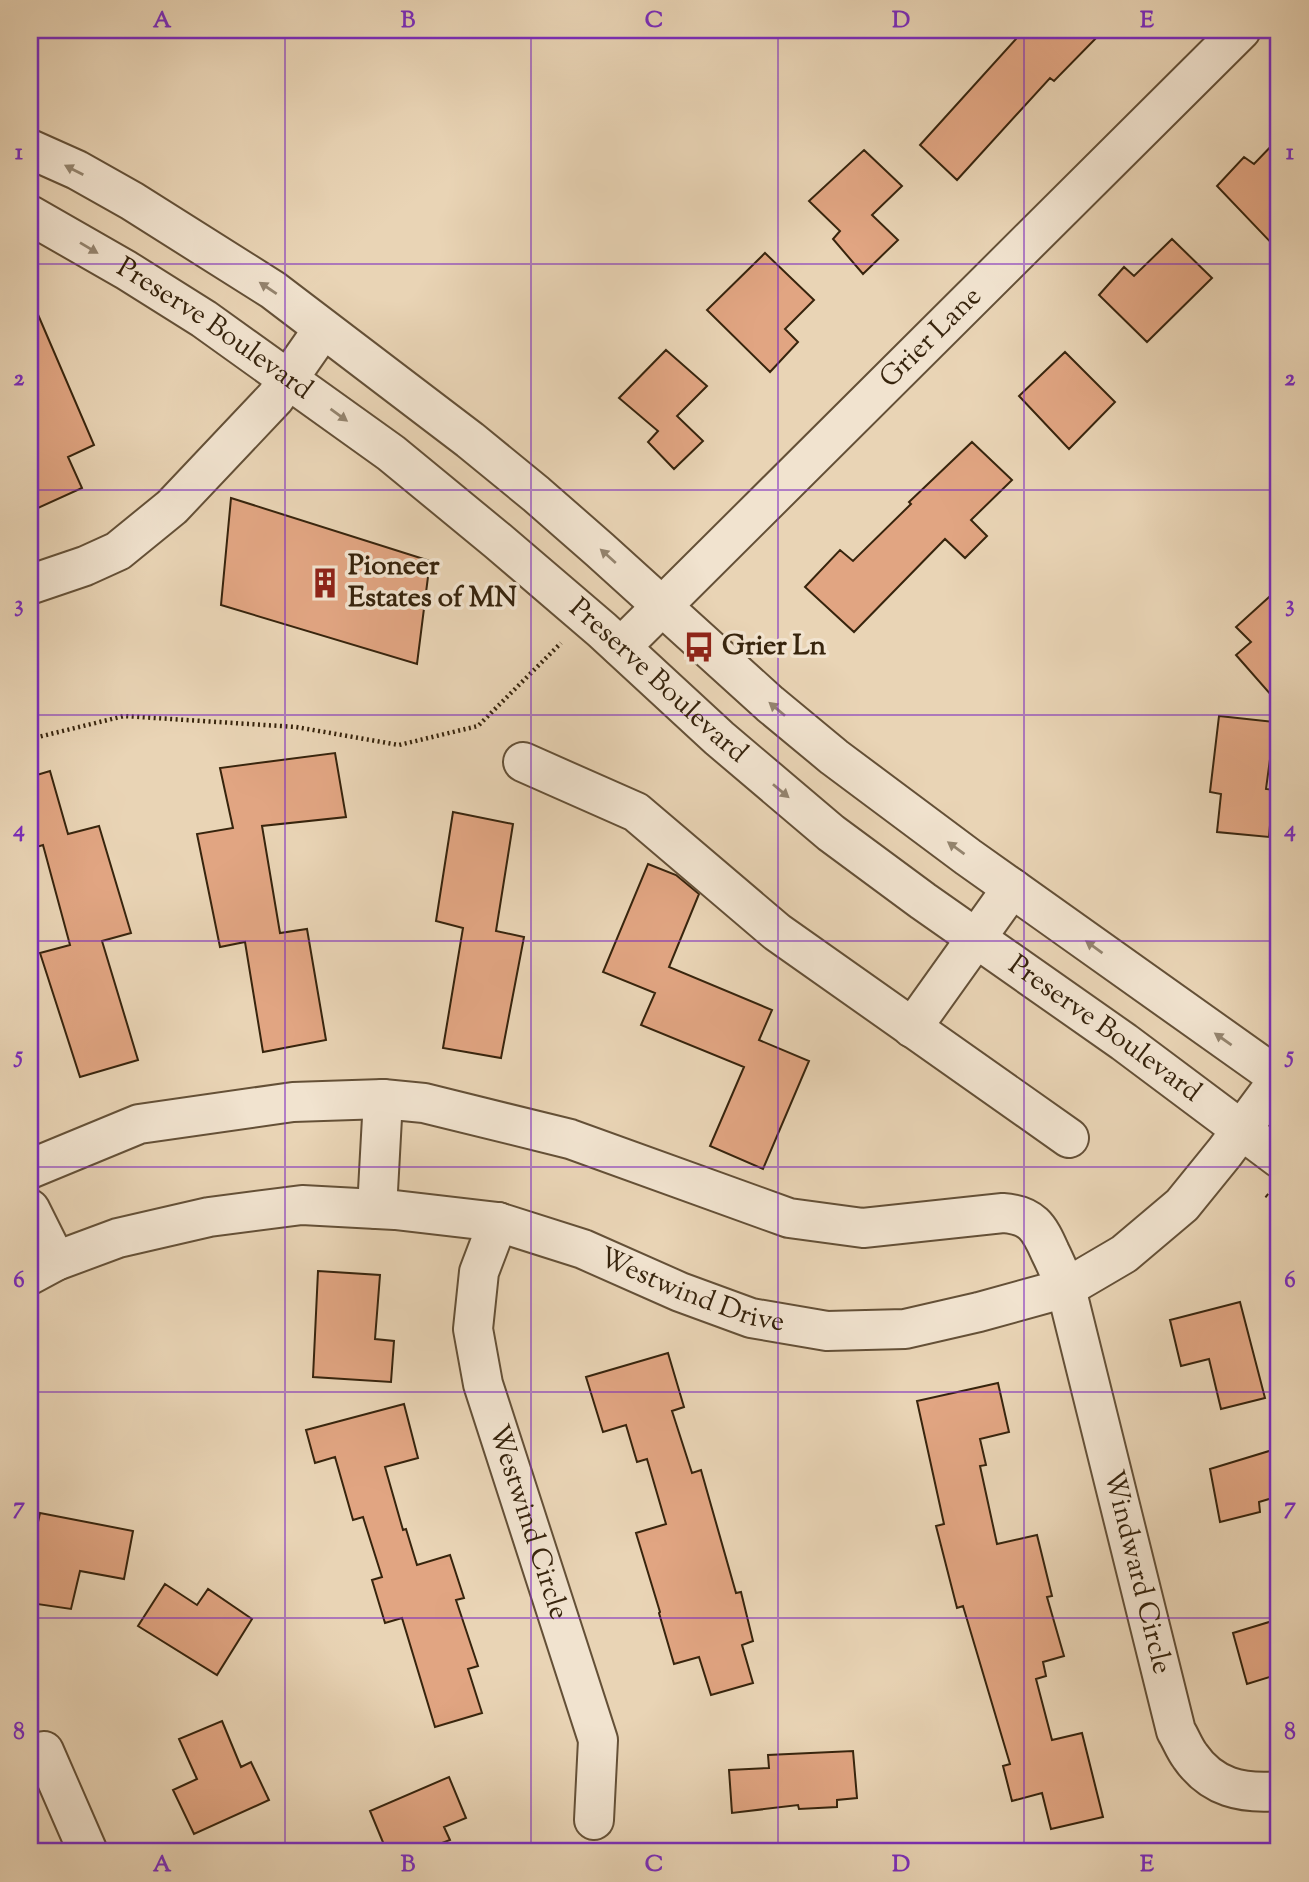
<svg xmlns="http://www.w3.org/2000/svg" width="1309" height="1882" viewBox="0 0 1309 1882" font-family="'Sorts Mill Goudy',serif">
<rect width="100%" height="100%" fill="#e9d4b5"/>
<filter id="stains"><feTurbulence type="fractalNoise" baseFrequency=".00286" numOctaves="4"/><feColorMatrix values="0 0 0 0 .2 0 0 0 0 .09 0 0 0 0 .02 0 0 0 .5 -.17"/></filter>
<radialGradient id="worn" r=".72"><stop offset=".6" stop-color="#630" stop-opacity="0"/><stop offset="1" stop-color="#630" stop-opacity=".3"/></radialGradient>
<path fill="#e1a582" stroke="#37240d" stroke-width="2" d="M 1024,30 L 1104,30 L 1054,81 L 1050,78 L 957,180 L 920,145 Z
M 1279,138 L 1279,251 L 1217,186 L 1244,157 L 1254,164 Z
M 864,150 L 902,186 L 872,215 L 898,240 L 863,274 L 833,239 L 840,231 L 809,201 Z
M 1172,239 L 1212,278 L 1147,342 L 1099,295 L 1124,267 L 1134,276 Z
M 765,253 L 814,300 L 785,329 L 798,342 L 770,372 L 707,310 Z
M 30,296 L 94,445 L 68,457 L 82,488 L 38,508 L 30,491 Z
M 666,350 L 707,386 L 677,416 L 703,441 L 674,469 L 648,442 L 658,431 L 619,398 Z
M 1065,352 L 1115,402 L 1069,449 L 1019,396 Z
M 972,442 L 1012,480 L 971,520 L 987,536 L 965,558 L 945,539 L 854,632 L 805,587 L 840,550 L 853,561 L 911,504 L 909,502 Z
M 231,498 L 430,561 L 417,664 L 221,605 Z
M 1279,588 L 1279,704 L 1236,655 L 1251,642 L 1236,627 Z
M 1219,716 L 1275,722 L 1266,789 L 1273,790 L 1269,837 L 1217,832 L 1221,794 L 1210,792 Z
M 335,753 L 346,817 L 262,826 L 280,933 L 307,929 L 326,1040 L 263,1052 L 245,942 L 220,947 L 197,834 L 233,828 L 220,768 Z
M 50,771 L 68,834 L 99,826 L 131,933 L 102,941 L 138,1060 L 80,1077 L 40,953 L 70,945 L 43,845 L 30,849 L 30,777 Z
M 453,812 L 513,824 L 496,931 L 524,937 L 501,1058 L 443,1048 L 463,928 L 436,921 Z
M 648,864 L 676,875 L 699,894 L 669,967 L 772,1010 L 759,1040 L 809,1061 L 763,1169 L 710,1146 L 744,1067 L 641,1025 L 655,993 L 603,972 Z
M 318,1271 L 380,1275 L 375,1339 L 394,1341 L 391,1382 L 313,1377 Z
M 1240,1302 L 1265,1398 L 1221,1409 L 1209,1359 L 1181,1366 L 1170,1320 Z
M 668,1353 L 684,1407 L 672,1411 L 692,1473 L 701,1470 L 736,1593 L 741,1592 L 753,1641 L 742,1645 L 753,1683 L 711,1695 L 699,1657 L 674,1664 L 659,1613 L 660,1612 L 636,1533 L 666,1524 L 647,1459 L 637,1462 L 626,1425 L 603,1432 L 586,1377 Z
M 998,1383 L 1009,1432 L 980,1439 L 986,1465 L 980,1466 L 997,1544 L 1037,1535 L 1052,1596 L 1047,1597 L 1064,1656 L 1043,1662 L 1046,1676 L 1036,1679 L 1052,1740 L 1082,1733 L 1103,1817 L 1051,1829 L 1042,1793 L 1012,1801 L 1003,1766 L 1010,1764 L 963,1606 L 957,1608 L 936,1526 L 944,1524 L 917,1401 Z
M 404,1404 L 418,1458 L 385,1467 L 403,1530 L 406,1529 L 417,1565 L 450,1555 L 464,1598 L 456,1600 L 478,1666 L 468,1669 L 482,1713 L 435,1727 L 402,1618 L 385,1623 L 372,1580 L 382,1577 L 363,1517 L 353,1520 L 335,1457 L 315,1463 L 306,1430 Z
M 1279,1448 L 1279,1496 L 1259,1502 L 1260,1512 L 1220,1522 L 1210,1469 Z
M 40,1513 L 133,1531 L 124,1579 L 80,1571 L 71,1609 L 30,1603 L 30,1558 Z
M 165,1584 L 197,1605 L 208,1589 L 252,1619 L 217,1675 L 138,1626 Z
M 1279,1619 L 1279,1674 L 1247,1684 L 1233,1633 Z
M 222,1721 L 241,1767 L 251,1762 L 269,1800 L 194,1834 L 173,1790 L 197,1779 L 179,1739 Z
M 853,1751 L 857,1798 L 837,1800 L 837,1807 L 799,1809 L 798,1805 L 732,1813 L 729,1770 L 769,1768 L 768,1755 Z
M 449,1777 L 466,1818 L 444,1827 L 450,1840 L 439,1844 L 442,1852 L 387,1852 L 370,1811 Z"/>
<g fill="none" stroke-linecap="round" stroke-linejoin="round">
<g stroke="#645037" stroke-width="42">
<g id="minor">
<path d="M 30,149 L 77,170 L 132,201 L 273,290 L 470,440 L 536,494 L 600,550 L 770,704 L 834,757 L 968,857 L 1279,1078"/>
<path id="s1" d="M 30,215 L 126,270 L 204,319 L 391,453 L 498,541 L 602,630 L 719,738 L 831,833 L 923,901 L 1124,1042 L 1279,1158"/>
<path d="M 32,584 L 85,566 L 118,551 L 172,507 L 275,398 L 323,329"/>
<path id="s2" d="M 621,647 L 1241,30"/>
<path d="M 523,762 L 636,812 L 777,932 L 1069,1138"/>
<path d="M 912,1028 L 1012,888"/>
<path d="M 30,1169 L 139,1124 L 293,1102 L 383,1099"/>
<path d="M 30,1209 L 56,1261"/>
<path id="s3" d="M 377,1209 L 383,1099 L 424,1103 L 570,1139 L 789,1218 L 863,1228 L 1003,1213 C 1032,1215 1039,1227 1050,1252 C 1056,1264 1061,1276 1066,1288 L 1176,1731 C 1181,1739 1184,1748 1190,1756 C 1212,1788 1242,1794 1279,1791"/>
<path id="s4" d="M 498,1222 L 479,1272 L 473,1329 L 483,1384 L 598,1740 L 594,1820"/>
<path id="s5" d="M 30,1275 L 56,1261 L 118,1238 L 209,1217 L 302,1205 L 395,1210 L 498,1222 L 583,1249 L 680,1292 L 751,1318 L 827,1331 L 905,1329 L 979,1312 L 1066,1288 L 1124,1254 L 1182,1205 L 1225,1152 L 1279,1079"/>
<path d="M 44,1751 L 88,1852"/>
</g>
</g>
<path stroke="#37240d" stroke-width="4.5" stroke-dasharray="2 3.5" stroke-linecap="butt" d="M 30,739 L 124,716 L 296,727 L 399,745 L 478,726 L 561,643
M 1266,1195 L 1279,1205"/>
<use href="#minor" stroke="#f1e3cf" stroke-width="38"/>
</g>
<defs><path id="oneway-solid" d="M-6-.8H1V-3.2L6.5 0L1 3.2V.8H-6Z" transform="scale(1.75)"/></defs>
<g fill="#94846e">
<use href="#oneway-solid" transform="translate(74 170) rotate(-153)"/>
<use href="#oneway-solid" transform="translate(89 248) rotate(31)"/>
<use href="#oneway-solid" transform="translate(268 288) rotate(-146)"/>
<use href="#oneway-solid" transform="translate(339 415) rotate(36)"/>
<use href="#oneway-solid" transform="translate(608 556) rotate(-138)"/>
<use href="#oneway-solid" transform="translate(777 709) rotate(-140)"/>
<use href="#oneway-solid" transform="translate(781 791) rotate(40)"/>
<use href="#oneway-solid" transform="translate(956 848) rotate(-144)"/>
<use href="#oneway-solid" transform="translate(1094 947) rotate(-144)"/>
<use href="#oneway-solid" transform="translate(1223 1039) rotate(-145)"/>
</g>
<path fill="none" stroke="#7b2cbf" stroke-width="2" stroke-opacity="0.55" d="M 285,30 L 285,1852M 531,30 L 531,1852M 778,30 L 778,1852M 1024,30 L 1024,1852M 30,264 L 1279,264M 30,490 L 1279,490M 30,715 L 1279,715M 30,941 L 1279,941M 30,1167 L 1279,1167M 30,1392 L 1279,1392M 30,1618 L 1279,1618"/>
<defs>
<g id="building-bare" transform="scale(2.415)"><path d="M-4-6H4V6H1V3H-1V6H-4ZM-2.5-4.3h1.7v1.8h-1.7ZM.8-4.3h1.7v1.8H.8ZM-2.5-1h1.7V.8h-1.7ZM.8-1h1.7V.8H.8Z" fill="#8f2418" stroke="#f1e3cf" stroke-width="2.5" paint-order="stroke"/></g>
<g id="bus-bare" transform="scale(2.415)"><path d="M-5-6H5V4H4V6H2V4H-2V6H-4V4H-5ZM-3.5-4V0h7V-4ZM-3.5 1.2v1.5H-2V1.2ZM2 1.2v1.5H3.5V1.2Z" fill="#8f2418" stroke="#f1e3cf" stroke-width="2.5" paint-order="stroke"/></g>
</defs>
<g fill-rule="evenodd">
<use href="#building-bare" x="325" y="583"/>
<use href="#bus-bare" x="699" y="647"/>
</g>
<g text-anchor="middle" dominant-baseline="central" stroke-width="7" stroke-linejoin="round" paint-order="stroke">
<g font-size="28" fill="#37240d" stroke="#f1e3cf">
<text stroke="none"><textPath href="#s1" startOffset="217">Preserve Boulevard</textPath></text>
<text stroke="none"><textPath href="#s2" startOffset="438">Grier Lane</textPath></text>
<text stroke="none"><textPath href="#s1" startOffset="784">Preserve Boulevard</textPath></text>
<text stroke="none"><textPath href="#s1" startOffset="1351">Preserve Boulevard</textPath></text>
<text stroke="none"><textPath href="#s5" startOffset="686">Westwind Drive</textPath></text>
<text stroke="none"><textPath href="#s4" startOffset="312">Westwind Circle</textPath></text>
<text stroke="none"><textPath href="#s3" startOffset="1148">Windward Circle</textPath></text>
</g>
<g font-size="28" font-weight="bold" fill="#37240d" stroke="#f1e3cf" text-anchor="start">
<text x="348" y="567">Pioneer<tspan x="348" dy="32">Estates of MN</tspan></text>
<text x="722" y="647">Grier Ln</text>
</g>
</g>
<rect width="1309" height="1882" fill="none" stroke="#e9d4b5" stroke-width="77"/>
<rect x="38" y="38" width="1232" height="1805" fill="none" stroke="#7b2cbf" stroke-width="2.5"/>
<g font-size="23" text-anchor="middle" font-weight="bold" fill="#7b2cbf">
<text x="162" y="27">A</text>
<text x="408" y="27">B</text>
<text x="654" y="27">C</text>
<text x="901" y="27">D</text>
<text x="1147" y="27">E</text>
<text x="19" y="159">1</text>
<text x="1290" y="159">1</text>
<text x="19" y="385">2</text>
<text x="1290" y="385">2</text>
<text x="19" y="611">3</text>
<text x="1290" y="611">3</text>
<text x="19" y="836">4</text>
<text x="1290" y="836">4</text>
<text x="19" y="1062">5</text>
<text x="1290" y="1062">5</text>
<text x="19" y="1287">6</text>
<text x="1290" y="1287">6</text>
<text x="19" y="1513">7</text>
<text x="1290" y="1513">7</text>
<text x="19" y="1739">8</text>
<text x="1290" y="1739">8</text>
<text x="162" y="1871">A</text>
<text x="408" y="1871">B</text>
<text x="654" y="1871">C</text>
<text x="901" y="1871">D</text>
<text x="1147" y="1871">E</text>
</g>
<rect width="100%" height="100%" filter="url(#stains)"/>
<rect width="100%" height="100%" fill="url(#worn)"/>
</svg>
